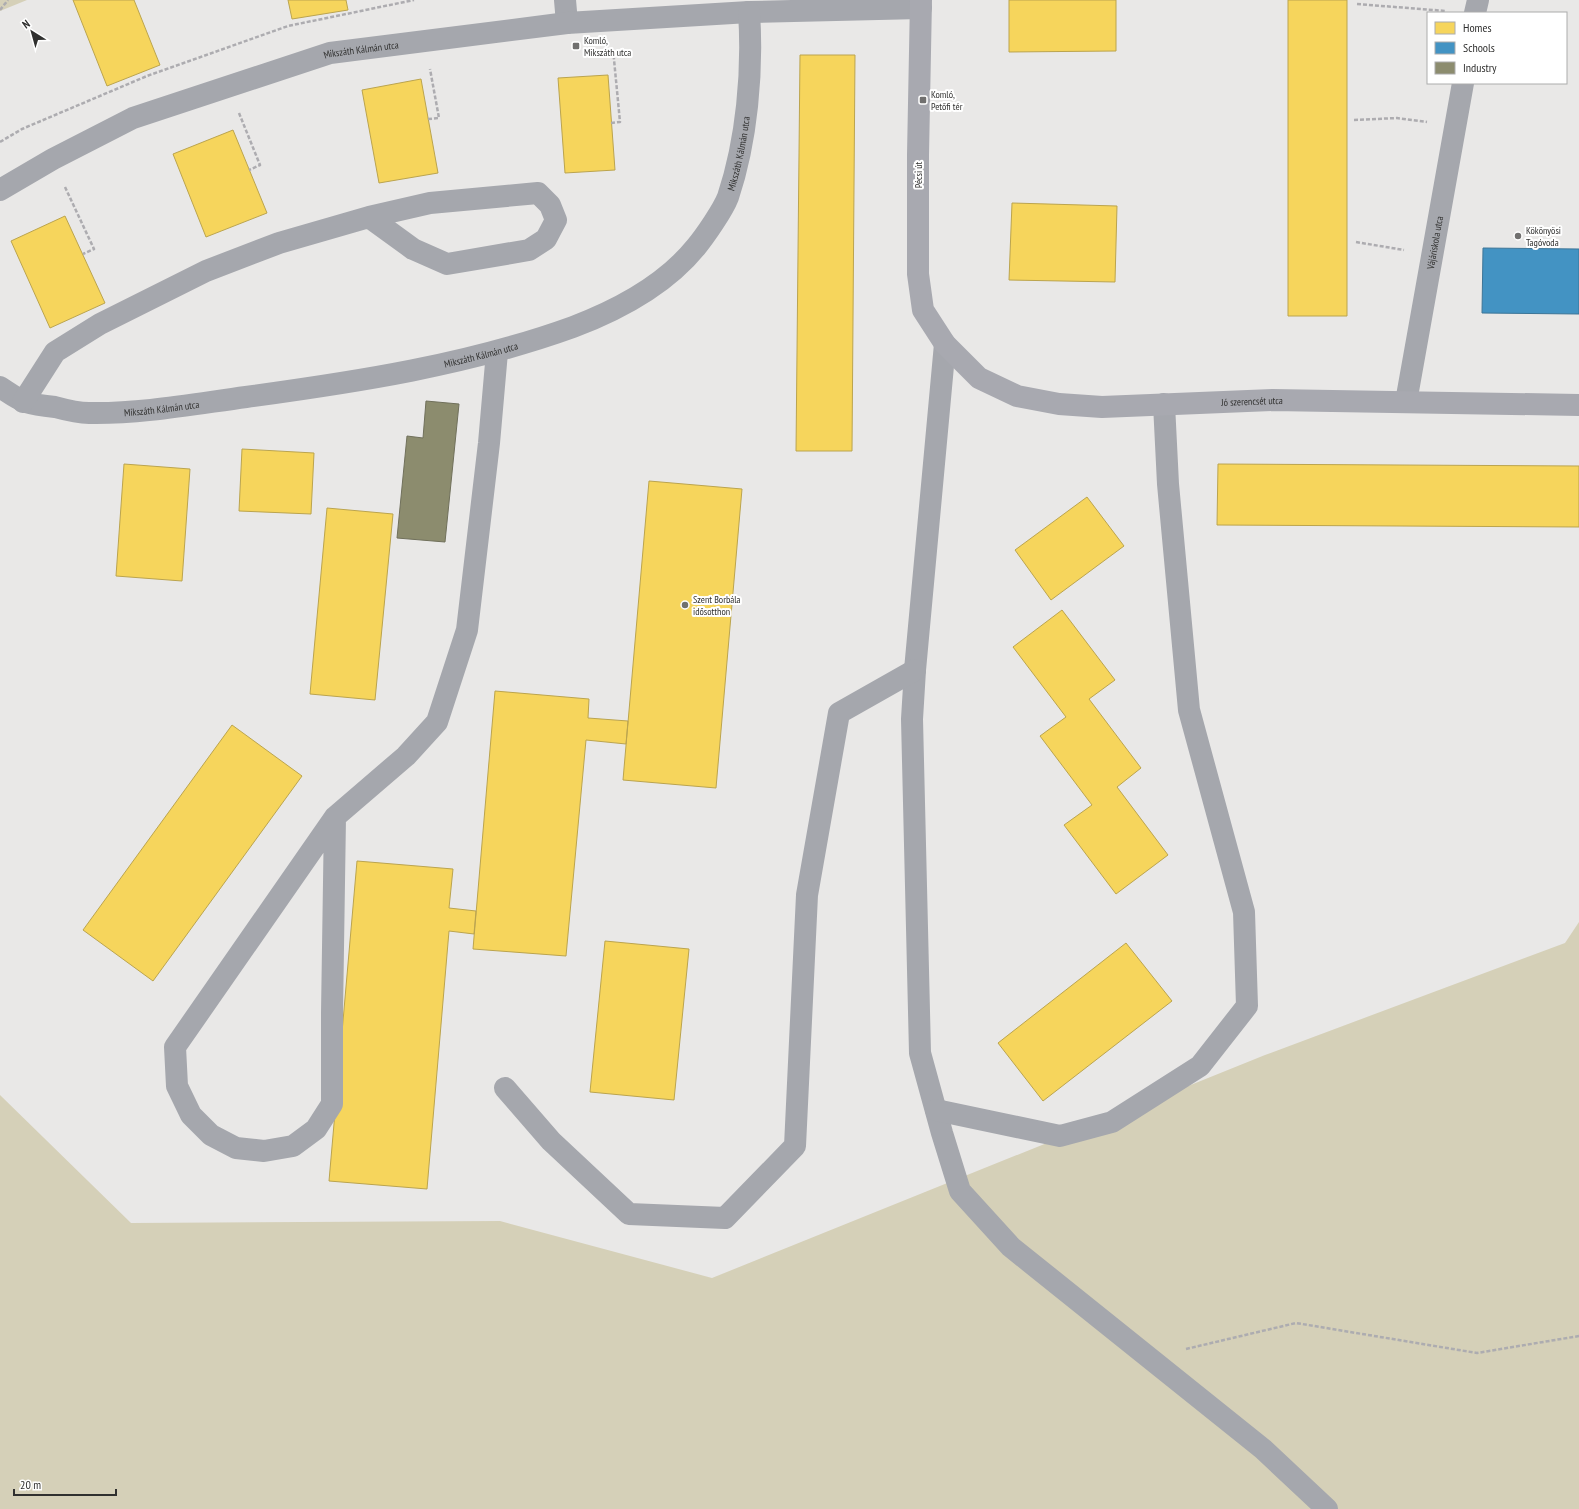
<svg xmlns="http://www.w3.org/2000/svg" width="1579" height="1509" viewBox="0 0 1579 1509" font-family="'PT Sans Narrow',sans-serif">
<rect width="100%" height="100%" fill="#e9e8e7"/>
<path fill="#d5d0b8" d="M 0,0 L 27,0 L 0,11 Z
M 1579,922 L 1579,1509 L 0,1509 L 0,1095 L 131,1223 L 500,1221 L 712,1278 L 1265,1055 L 1565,943 Z"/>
<path fill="#f6d55c" stroke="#bba44e" d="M 73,0 L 134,0 L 160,65 L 107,86 Z
M 288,0 L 346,0 L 348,10 L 292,19 Z
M 1009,0 L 1116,0 L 1116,51 L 1009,52 Z
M 1288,0 L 1347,0 L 1347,316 L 1288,316 Z
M 800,55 L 855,55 L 852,451 L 796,451 Z
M 608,75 L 615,170 L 565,173 L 558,78 Z
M 421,79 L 438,173 L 379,183 L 362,90 Z
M 233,130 L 267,213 L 206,237 L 173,154 Z
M 1012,203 L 1117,206 L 1115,282 L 1009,280 Z
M 65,216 L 105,303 L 50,328 L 11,241 Z
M 242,449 L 314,453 L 311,514 L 239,511 Z
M 124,464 L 190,469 L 182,581 L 116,576 Z
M 1218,464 L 1579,466 L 1579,527 L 1217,525 Z
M 649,481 L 742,489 L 716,788 L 623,780 Z
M 1087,497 L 1124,546 L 1051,600 L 1015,550 Z
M 327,508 L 393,514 L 375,700 L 310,694 Z
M 1062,610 L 1115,680 L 1089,699 L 1141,768 L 1117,787 L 1168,855 L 1116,894 L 1064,825 L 1092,805 L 1040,736 L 1066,717 L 1013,647 Z
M 495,691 L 589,699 L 588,718 L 628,721 L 626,744 L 586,740 L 566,956 L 473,949 Z
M 232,725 L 302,776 L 153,981 L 83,930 Z
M 357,861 L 453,869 L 449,908 L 476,911 L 474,934 L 449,931 L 427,1189 L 329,1181 Z
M 605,941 L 689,949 L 674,1100 L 590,1092 Z
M 1126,943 L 1172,1001 L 1043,1101 L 998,1043 Z"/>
<path fill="#4393c3" stroke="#3d7597" d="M 1483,248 L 1579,249 L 1579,314 L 1482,313 Z"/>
<path fill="#8c8c6e" stroke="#70705b" d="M 426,401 L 459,404 L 445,542 L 397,538 L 407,436 L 423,438 Z"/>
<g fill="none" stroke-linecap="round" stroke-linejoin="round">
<path stroke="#adacb0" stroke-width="2.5" stroke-dasharray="4 2" stroke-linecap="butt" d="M 1357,4 L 1446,11
M 0,10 L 8,0
M 239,113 L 260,165 L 249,170
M 428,119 L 439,118 L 430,69
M 1354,120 L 1397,118 L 1427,122
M 611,123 L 620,122 L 613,49
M 0,142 L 22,129 L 147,76 L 288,26 L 414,0
M 65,187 L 94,249 L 83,254
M 1356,242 L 1404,250
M 1186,1349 L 1296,1323 L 1477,1353 L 1579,1336"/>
<g stroke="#a5a7ad" stroke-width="22">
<path d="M 565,0 L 567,23"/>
<path d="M 1475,13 L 1478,0"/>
<path id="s1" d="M 0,190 L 53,159 L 133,118 L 330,53 L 567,23 L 749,12 L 921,8"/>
<path d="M 945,344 L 915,670 L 912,719 L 920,1053 L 942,1133 L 960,1191 L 1011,1247 L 1263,1449 L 1327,1509"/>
<path id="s2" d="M 0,387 C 8,392 17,399 26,402 C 35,405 45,406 55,407 C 66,410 78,413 89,413 C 141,414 194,404 246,397 C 356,382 468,365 573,327 C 618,310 666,284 696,247 C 705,236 723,210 728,197 C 747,140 753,71 749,12"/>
<path d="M 23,402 L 55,352 L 100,324 L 206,271 L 279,243 L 369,217 L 430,203 L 538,193 L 550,205 L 556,220 L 546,239 L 529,250 L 447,264 L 413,249 L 369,217"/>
<path id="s3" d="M 1406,402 L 1463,83"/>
<path d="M 335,817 L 332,1013 L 332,1104 L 316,1129 L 293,1146 L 264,1151 L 236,1148 L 211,1135 L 191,1115 L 177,1086 L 175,1047 L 335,817 L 406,756 L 437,722 L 467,630 L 489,443 L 497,352"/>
<path d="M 505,1088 L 551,1141 L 629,1214 L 725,1218 L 795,1146 L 807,895 L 839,713 L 915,670"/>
<path d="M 936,1110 L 1060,1136 L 1112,1122 L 1200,1066 L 1247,1006 L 1244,912 L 1189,710 L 1168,484 L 1164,404"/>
</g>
<path stroke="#a8a9b0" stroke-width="22" id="s4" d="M 921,0 L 918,155 L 918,274 L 923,310 L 945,344 L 979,378 L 1017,396 L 1059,404 L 1102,407 L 1273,400 L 1579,405"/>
</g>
<g fill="#71706f" stroke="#fff" stroke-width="1.5">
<rect x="572" y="42" width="8" height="8" rx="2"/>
<rect x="919" y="96" width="8" height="8" rx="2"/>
<circle cx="1518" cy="236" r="4"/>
<circle cx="685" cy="605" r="4"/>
</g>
<g text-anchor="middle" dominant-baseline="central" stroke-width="4" stroke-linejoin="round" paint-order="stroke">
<g font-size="10" fill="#30302f" stroke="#fff" text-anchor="start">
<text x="584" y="40">Komló,<tspan x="584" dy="12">Mikszáth utca</tspan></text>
<text x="931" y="94">Komló,<tspan x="931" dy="12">Petőfi tér</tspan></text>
<text x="1526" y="230">Kökönyösi<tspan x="1526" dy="12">Tagóvoda</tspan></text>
<text x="693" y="599">Szent Borbála<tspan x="693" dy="12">idősotthon</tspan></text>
</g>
<g font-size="10" fill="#30302f" stroke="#fff">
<text stroke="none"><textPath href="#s1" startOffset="390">Mikszáth Kálmán utca</textPath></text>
<text stroke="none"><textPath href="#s2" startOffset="840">Mikszáth Kálmán utca</textPath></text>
<text transform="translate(918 175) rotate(-90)">Pécsi út</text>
<text stroke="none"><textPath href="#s3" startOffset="162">Vájáriskola utca</textPath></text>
<text stroke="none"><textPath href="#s2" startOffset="491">Mikszáth Kálmán utca</textPath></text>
<text stroke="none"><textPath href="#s4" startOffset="677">Jó szerencsét utca</textPath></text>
<text stroke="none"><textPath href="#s2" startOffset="167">Mikszáth Kálmán utca</textPath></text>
</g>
</g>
<rect x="1427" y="12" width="140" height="72" fill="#ffffff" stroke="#acacac"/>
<rect x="1435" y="22" width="20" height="12" fill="#f6d55c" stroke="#acacac"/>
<text x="1463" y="32" font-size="12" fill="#30302f">Homes</text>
<rect x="1435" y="42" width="20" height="12" fill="#4393c3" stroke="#acacac"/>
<text x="1463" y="52" font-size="12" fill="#30302f">Schools</text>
<rect x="1435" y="62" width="20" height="12" fill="#8c8c6e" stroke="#acacac"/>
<text x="1463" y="72" font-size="12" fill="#30302f">Industry</text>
<g transform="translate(32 32) rotate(323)" stroke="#ffffff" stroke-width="3" paint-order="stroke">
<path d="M0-3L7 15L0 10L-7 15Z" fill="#30302f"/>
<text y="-6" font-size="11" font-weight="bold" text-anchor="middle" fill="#30302f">N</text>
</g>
<path d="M14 1489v6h102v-6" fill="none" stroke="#30302f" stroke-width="2"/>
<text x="20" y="1489" font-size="12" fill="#30302f" stroke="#ffffff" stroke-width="3" paint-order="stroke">20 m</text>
</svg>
